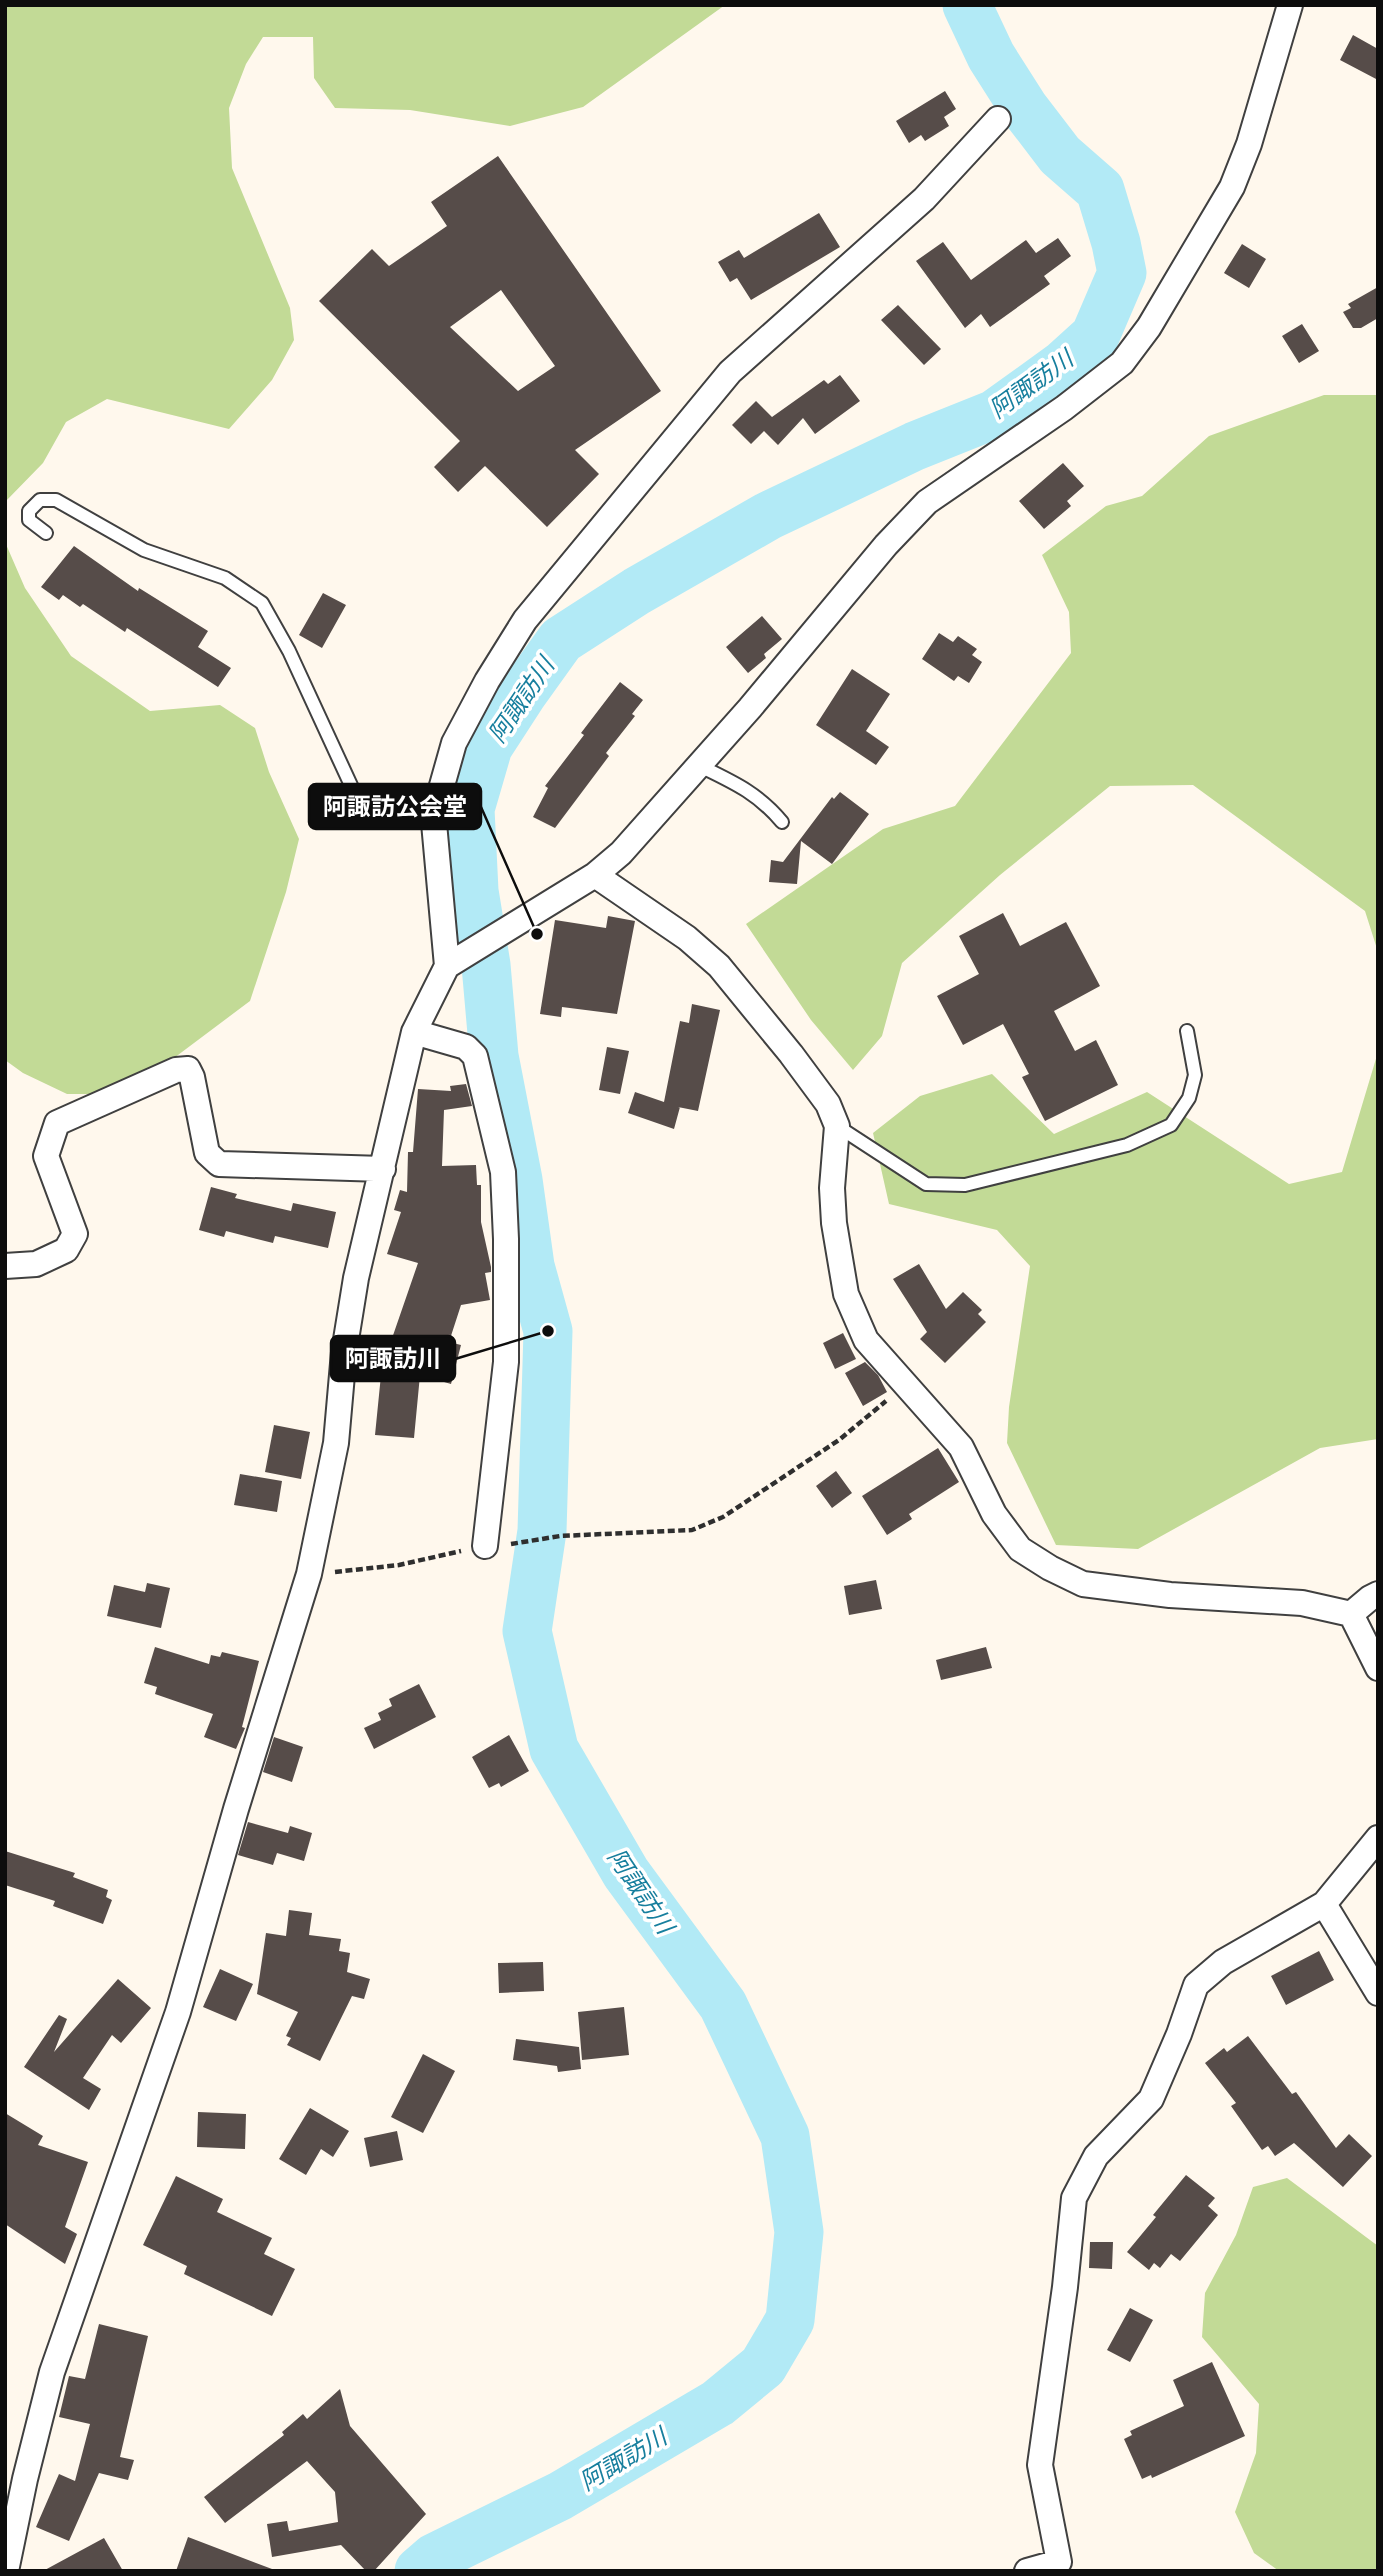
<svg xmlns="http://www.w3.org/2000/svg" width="1383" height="2576" viewBox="0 0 1383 2576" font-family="'Crimson Pro','Noto Sans JP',serif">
<rect width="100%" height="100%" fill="#fff8ed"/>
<path fill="#c2da96" d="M 5,5 L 725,5 L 583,107 L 510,126 L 410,110 L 335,108 L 314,78 L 313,37 L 263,37 L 246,64 L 229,108 L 232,168 L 290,308 L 294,340 L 272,380 L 229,429 L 107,399 L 66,422 L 43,463 L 5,502 Z
M 1324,395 L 1378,395 L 1378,952 L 1365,911 L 1193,785 L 1110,786 L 1000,875 L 902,963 L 882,1036 L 853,1070 L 811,1020 L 746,924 L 883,829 L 955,806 L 1071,653 L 1069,612 L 1042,555 L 1106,506 L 1142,496 L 1209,436 Z
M 5,542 L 25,588 L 71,656 L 150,711 L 220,705 L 255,728 L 269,772 L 299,839 L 286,892 L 250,1001 L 162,1067 L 102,1094 L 67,1094 L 23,1073 L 5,1060 Z
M 1378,1052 L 1378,1439 L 1320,1448 L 1138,1549 L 1056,1545 L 1007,1443 L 1009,1407 L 1030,1266 L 997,1230 L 889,1204 L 873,1133 L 920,1096 L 992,1074 L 1054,1134 L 1147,1092 L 1289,1184 L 1342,1172 Z
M 1287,2178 L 1378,2246 L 1378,2571 L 1279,2571 L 1254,2553 L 1235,2512 L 1256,2453 L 1259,2404 L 1202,2337 L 1205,2293 L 1236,2235 L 1253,2187 Z"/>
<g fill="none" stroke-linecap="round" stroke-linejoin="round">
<path stroke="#b2eaf6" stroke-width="49" d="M 419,2571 L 434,2558 L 560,2496 L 718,2403 L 763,2366 L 790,2320 L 799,2232 L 785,2136 L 723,2005 L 626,1873 L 554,1749 L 527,1631 L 542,1531 L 548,1331 L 530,1266 L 518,1180 L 494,1056 L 486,965 L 474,891 L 470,809 L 488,747 L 523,693 L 561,640 L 637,591 L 768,516 L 915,446 L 995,414 L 1063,365 L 1095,336 L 1122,273 L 1116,243 L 1100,190 L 1060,155 L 1024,108 L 991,56 L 967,5"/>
</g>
<path fill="#564c49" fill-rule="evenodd" d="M 1353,35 L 1378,49 L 1378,80 L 1340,60 Z
M 945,91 L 956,109 L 944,117 L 949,126 L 925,141 L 921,135 L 909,143 L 896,121 Z
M 498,156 L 661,391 L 575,450 L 599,474 L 547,527 L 485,466 L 458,492 L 434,467 L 460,441 L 319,301 L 372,249 L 389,266 L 447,226 L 431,202 ZM 501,290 L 555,366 L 518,391 L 450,327 Z
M 819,213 L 840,247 L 751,300 L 737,278 L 730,282 L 718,262 L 739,250 L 744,258 Z
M 1058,238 L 1071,256 L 1044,276 L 1050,284 L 990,327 L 981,314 L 965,328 L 916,261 L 943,242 L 971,280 L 1026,240 L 1036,253 Z
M 1242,244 L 1266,259 L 1249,288 L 1224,273 Z
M 1378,287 L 1378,318 L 1361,328 L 1353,328 L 1343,312 L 1351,308 L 1348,304 Z
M 898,305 L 941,349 L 924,365 L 881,320 Z
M 1302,324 L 1319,351 L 1299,363 L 1282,336 Z
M 840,375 L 860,401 L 815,434 L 803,418 L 778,445 L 764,431 L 751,444 L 732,425 L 756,401 L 772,417 L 824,380 L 828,384 Z
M 1063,463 L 1084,486 L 1067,501 L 1071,506 L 1044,529 L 1019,501 Z
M 74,546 L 138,591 L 139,588 L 208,631 L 198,647 L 231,668 L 218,687 L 127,628 L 125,632 L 83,604 L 80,607 L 63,595 L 59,600 L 41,587 Z
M 323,593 L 346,605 L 322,648 L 299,635 Z
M 762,616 L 782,639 L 764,654 L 766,658 L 748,673 L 726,647 Z
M 939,633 L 953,642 L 958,636 L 977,649 L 972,655 L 982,662 L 969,683 L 958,676 L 954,681 L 922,659 Z
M 852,669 L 890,694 L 866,731 L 889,747 L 876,765 L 816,725 Z
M 620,682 L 643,700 L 632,714 L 635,716 L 606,753 L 609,756 L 555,828 L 533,817 L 548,788 L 545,786 L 584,735 L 581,733 Z
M 840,792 L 869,814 L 832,864 L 801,841 L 797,884 L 769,882 L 771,860 L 783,862 L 832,797 L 834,799 Z
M 1003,913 L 1020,946 L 1066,922 L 1100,986 L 1054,1011 L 1075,1051 L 1096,1040 L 1118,1085 L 1045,1121 L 1022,1077 L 1029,1074 L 1003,1024 L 963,1045 L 937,996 L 979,974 L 959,936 Z
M 608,916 L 635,921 L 617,1014 L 562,1007 L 561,1017 L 540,1014 L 555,920 L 606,928 Z
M 692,1004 L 720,1010 L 698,1111 L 678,1107 L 680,1107 L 674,1129 L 628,1113 L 635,1092 L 664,1102 L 680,1021 L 689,1023 Z
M 607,1047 L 629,1051 L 620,1094 L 599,1090 Z
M 466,1084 L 472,1106 L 444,1110 L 442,1166 L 476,1165 L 477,1185 L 481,1185 L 481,1222 L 491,1267 L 491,1272 L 485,1273 L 490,1300 L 461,1305 L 449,1342 L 461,1345 L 451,1384 L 420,1375 L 414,1438 L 375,1435 L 384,1345 L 389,1347 L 418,1263 L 387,1254 L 401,1212 L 394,1210 L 400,1190 L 407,1192 L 408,1152 L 413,1152 L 418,1089 L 451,1091 L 450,1086 Z
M 211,1187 L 237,1194 L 235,1198 L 291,1211 L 293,1203 L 336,1212 L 328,1248 L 275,1236 L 273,1243 L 226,1231 L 224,1237 L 199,1230 Z
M 919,1264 L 946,1309 L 963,1292 L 982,1310 L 978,1314 L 986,1322 L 945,1363 L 920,1339 L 927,1332 L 893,1279 Z
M 843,1333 L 856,1359 L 835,1369 L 823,1343 Z
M 865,1362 L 878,1375 L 887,1392 L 863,1406 L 845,1373 Z
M 274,1425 L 310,1432 L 301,1479 L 265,1472 Z
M 938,1448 L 959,1482 L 909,1514 L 912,1519 L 887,1535 L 862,1496 Z
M 836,1471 L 852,1493 L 832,1508 L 816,1486 Z
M 240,1474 L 282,1481 L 277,1512 L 234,1505 Z
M 876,1580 L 882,1609 L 849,1615 L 844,1586 Z
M 147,1583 L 170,1588 L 161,1628 L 107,1616 L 114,1585 L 145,1592 Z
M 155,1647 L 209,1664 L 211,1655 L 220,1657 L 222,1652 L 259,1661 L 242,1727 L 245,1728 L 236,1749 L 204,1737 L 213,1714 L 155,1694 L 157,1687 L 144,1683 Z
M 986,1647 L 992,1668 L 941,1680 L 936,1660 Z
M 419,1684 L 436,1717 L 374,1749 L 364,1728 L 381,1720 L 378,1713 L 392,1706 L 389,1699 Z
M 509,1735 L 529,1771 L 501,1787 L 499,1783 L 489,1788 L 472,1757 Z
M 274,1737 L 303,1747 L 292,1782 L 263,1772 Z
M 248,1822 L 288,1833 L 290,1826 L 312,1833 L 304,1861 L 277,1853 L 273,1865 L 238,1855 Z
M 5,1851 L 75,1873 L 73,1877 L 108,1890 L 106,1897 L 112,1900 L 103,1924 L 53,1906 L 55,1901 L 5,1885 Z
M 289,1910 L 312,1913 L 309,1935 L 341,1939 L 339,1951 L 350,1953 L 347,1972 L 370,1979 L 364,1999 L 352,1996 L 320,2061 L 287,2045 L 291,2038 L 286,2036 L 298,2012 L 257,1994 L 266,1933 L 286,1936 Z
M 1319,1951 L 1334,1980 L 1286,2005 L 1271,1976 Z
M 543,1962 L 544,1991 L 499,1993 L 498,1963 Z
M 220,1969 L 253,1984 L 236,2021 L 203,2007 Z
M 118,1979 L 151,2008 L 121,2043 L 112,2035 L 83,2078 L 101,2089 L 89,2110 L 24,2067 L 59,2015 L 67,2019 L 54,2052 Z
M 624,2007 L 629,2055 L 582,2060 L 578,2012 Z
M 1248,2036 L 1292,2094 L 1296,2092 L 1336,2148 L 1349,2134 L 1372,2156 L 1343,2187 L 1294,2143 L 1275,2156 L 1268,2146 L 1262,2150 L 1231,2106 L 1236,2103 L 1205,2063 L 1224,2048 L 1227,2052 Z
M 516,2039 L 579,2047 L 581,2069 L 558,2072 L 557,2066 L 513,2060 Z
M 423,2054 L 455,2071 L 423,2133 L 391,2117 Z
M 310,2108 L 349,2131 L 333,2157 L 321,2149 L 306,2175 L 279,2159 Z
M 198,2112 L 246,2114 L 245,2149 L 197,2147 Z
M 5,2113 L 43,2136 L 38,2145 L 88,2162 L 65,2227 L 77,2234 L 65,2264 L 5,2224 Z
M 397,2131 L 403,2160 L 370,2167 L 364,2138 Z
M 1186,2175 L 1215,2198 L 1208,2206 L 1218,2215 L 1180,2261 L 1171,2254 L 1160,2268 L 1154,2263 L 1149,2270 L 1127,2252 L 1156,2217 L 1153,2215 Z
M 176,2176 L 223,2199 L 217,2212 L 272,2238 L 264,2254 L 295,2269 L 272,2316 L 184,2274 L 187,2266 L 143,2245 Z
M 1090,2242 L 1113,2242 L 1112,2269 L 1089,2268 Z
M 1130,2308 L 1153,2320 L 1130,2362 L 1107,2350 Z
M 99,2324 L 148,2336 L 120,2457 L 134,2460 L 128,2480 L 99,2473 L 69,2541 L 36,2527 L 59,2474 L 75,2481 L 90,2424 L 59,2417 L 69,2376 L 85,2379 Z
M 1212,2362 L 1245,2436 L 1152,2478 L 1151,2475 L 1142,2479 L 1124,2439 L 1132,2435 L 1130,2431 L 1184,2406 L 1173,2380 Z
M 340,2389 L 350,2426 L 426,2514 L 374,2571 L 366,2571 L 341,2545 L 272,2557 L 267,2524 L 287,2521 L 289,2531 L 338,2522 L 335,2492 L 307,2461 L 225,2523 L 204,2497 L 284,2435 L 282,2432 L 303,2414 L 307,2419 Z
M 188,2537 L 272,2569 L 271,2571 L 176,2571 Z
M 104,2538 L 123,2571 L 43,2571 Z"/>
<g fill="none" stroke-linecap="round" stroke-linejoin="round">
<g stroke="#404040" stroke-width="16">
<path id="lane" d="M 46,533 L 29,520 L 29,511 L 40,500 L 56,500 L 144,550 L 225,578 L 262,603 L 289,651 L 355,794 L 383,807 L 434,823
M 700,766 C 733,782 758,793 782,822
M 837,1126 L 926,1184 L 965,1185 L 1127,1145 L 1171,1125 L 1189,1098 L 1195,1075 L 1187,1031"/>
</g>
<g stroke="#404040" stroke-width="28">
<path id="street" d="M 595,875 L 687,938 L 719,966 L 791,1054 L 828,1104 L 837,1126 L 832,1188 L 834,1223 L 846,1294 L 866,1340 L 961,1447 L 994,1514 L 1020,1549 L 1050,1568 L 1083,1584 L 1170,1595 L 1302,1603 L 1351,1614 L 1370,1598 L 1378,1594
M 447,966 L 434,823 L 441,789 L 454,743 L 487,681 L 525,620 L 730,372 L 924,199 L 998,119
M 414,1032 L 466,1047 L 475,1056 L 503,1172 L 506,1239 L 506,1362 L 485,1546
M 5,1266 L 36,1264 L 66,1250 L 75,1234 L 46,1156 L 57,1123 L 176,1070 L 188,1069 L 192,1077 L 207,1153 L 219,1164 L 383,1169
M 1351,1614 L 1378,1668
M 1324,1904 L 1378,1993
M 6,2571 L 25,2479 L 52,2372 L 178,2012 L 236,1809 L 309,1574 L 336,1443 L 344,1352 L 356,1278 L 414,1032 L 447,966 L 595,875 L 621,853 L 750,708 L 886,545 L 927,502 L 1064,408 L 1122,363 L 1149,327 L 1232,187 L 1249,144 L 1290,5
M 1027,2571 L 1059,2562 L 1040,2465 L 1065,2287 L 1074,2198 L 1096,2156 L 1151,2099 L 1179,2034 L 1196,1985 L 1223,1962 L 1324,1904 L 1378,1838"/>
</g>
<path stroke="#2f2f2f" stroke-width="4.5" stroke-dasharray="7 3.5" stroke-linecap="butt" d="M 511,1544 L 560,1536 L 692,1530 L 723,1517 L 839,1440 L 886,1401
M 335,1572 L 399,1565 L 461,1551"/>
<use href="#lane" stroke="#fff" stroke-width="12"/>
<use href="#street" stroke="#fff" stroke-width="24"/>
</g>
<g text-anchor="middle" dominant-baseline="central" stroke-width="7" stroke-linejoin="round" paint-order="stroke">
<g font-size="24" font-style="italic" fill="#177f9e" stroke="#fff">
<text transform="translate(1031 384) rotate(-36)">阿諏訪川</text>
<text transform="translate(521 700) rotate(-56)">阿諏訪川</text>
<text transform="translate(641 1891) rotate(56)">阿諏訪川</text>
<text transform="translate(623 2459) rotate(-31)">阿諏訪川</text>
</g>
</g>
<path fill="none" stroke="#0d0d0d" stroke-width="2.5" d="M537 934L481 807M548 1331L455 1359"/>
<g fill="#0d0d0d" stroke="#fff" stroke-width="2.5">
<circle cx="537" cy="934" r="7"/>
<circle cx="548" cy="1331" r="7"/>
</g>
<g fill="#0d0d0d" stroke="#0d0d0d" stroke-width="2.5">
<rect x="309" y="784" width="172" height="45" rx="7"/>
<rect x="331" y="1336" width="124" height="45" rx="7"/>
</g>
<g font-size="24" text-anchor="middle" font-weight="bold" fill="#fff">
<text x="395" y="815">阿諏訪公会堂</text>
<text x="393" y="1367">阿諏訪川</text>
</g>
<rect width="1383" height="2576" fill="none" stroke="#0d0d0d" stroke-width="14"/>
</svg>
